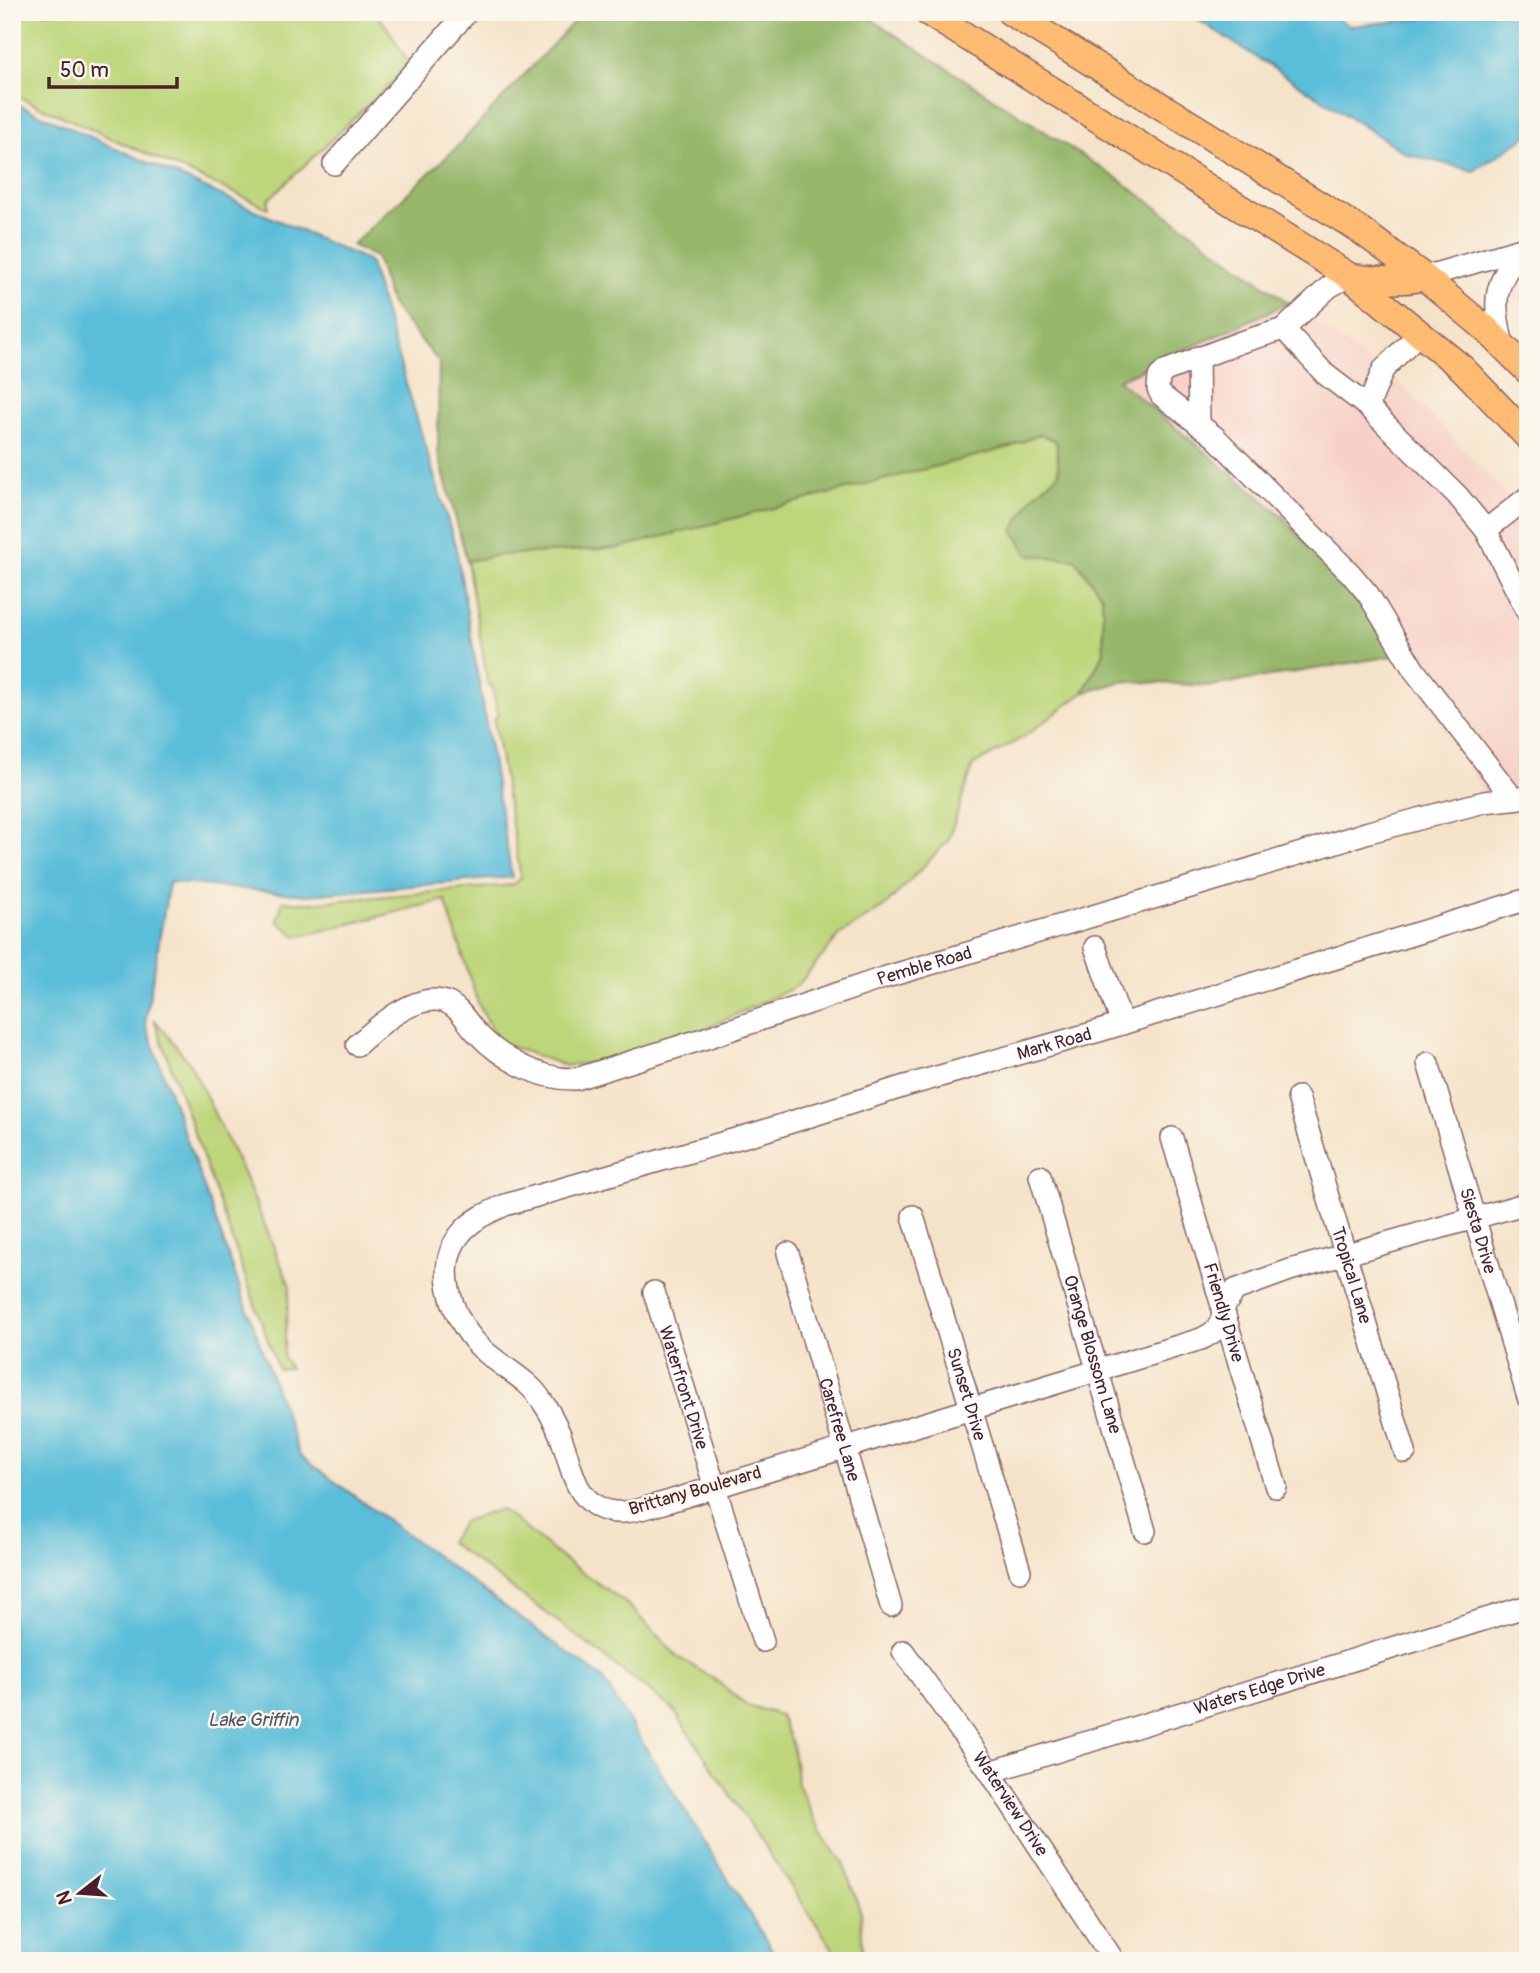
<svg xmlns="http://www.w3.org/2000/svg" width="1540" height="1973" viewBox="0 0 1540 1973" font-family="Pangolin,sans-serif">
<rect width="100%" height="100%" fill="#fbf7ec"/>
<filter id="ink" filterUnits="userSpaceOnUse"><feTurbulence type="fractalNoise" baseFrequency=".0143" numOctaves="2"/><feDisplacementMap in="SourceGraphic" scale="14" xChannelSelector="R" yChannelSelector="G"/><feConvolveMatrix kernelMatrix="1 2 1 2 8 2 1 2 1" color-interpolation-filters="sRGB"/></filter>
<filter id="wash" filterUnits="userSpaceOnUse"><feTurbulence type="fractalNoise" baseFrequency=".00686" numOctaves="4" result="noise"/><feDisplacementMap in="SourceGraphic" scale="28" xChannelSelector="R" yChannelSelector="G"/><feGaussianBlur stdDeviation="1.57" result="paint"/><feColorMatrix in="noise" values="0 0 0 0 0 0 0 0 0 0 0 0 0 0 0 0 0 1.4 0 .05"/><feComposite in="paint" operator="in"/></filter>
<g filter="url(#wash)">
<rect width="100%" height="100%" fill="#f5e3c9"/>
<path fill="#f7d1c7" d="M 1528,255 L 1528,311 L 1487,269 Z
M 1289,303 L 1402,385 L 1528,517 L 1528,818 L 1521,801 L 1486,797 L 1385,632 L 1117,380 Z"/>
<path fill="#bdd67a" stroke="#847a52" stroke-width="2" d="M 12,12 L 374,12 L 387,27 L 410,65 L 268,200 L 268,208 L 12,94 Z
M 1040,434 L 1057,440 L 1059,473 L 1033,497 L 1029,555 L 1075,559 L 1102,596 L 1104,652 L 1083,693 L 1022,738 L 973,765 L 948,841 L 885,906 L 841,934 L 797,986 L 649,1055 L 566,1066 L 498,1042 L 478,1003 L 445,900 L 297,937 L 277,921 L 283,901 L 307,903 L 513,885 L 521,878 L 494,720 L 498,714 L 492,686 L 488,684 L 467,561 L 499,555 L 618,548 L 1010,447 Z
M 154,1019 L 190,1063 L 243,1173 L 290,1286 L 283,1357 L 290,1368 L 278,1369 Z
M 501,1509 L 562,1558 L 627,1604 L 678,1657 L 714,1679 L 747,1705 L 780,1715 L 792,1744 L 798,1784 L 814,1820 L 843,1863 L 861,1913 L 863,1961 L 841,1961 L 673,1709 L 553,1618 L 449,1542 L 464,1521 Z"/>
<path fill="#96b76a" stroke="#706b4a" stroke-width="2" d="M 583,12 L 860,12 L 1118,179 L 1289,303 L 1118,380 L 1280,514 L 1385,632 L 1399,655 L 1211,686 L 1124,681 L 1083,693 L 1104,652 L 1102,596 L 1075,559 L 1028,555 L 1013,530 L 1033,497 L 1059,473 L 1056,441 L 1040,434 L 1010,447 L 618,548 L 499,555 L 467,561 L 438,453 L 439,362 L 391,304 L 376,257 L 352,245 L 455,149 Z"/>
<path fill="#5abdd9" stroke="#526e82" stroke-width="2" d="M 1186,12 L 1326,12 L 1350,26 L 1419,19 L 1435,12 L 1528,12 L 1528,135 L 1474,171 L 1407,154 Z
M 12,102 L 369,261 L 456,548 L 512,877 L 307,895 L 169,882 L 145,1023 L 300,1456 L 602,1678 L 779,1961 L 12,1961 Z"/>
</g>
<g filter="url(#ink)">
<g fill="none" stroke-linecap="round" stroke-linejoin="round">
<g stroke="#866462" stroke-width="24">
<g id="minor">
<path d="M 334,164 L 467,12"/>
<path d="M 1349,276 L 1329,287 L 1284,329 L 1325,374 L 1368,407 L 1457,495 L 1486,530 L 1528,613"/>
<path d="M 1424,277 L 1528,247"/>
<path d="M 1284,329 L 1241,342 L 1165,371 L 1159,377 L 1158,389 L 1161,395 L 1215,437 L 1351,574 L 1368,594 L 1414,670 L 1512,797"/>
<path d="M 1503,346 C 1493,300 1492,286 1523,248"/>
<path d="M 1198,357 L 1199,425"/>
<path d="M 1368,407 L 1383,370 L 1420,332"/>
<path d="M 1486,530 L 1528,497"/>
<path d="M 1095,947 L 1122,1024"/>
<path id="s1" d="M 357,1045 C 377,1027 416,991 446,1002 C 460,1008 466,1021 476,1032 C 501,1059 539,1080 576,1079 L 706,1038 L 883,978 L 1221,878 L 1369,832 L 1484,802 L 1528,797"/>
<path id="s2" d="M 1428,1063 L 1528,1397"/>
<path id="s3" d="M 1298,1097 L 1405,1452"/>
<path id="s4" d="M 1172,1138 L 1276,1487"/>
<path id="s5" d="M 1040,1176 L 1145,1531"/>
<path id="s6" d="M 913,1216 L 1020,1571"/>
<path id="s7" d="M 788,1253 L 891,1606"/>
<path id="s8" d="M 654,1292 L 763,1641"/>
<path d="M 1222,1310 L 1235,1290 L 1290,1270 L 1528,1203"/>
<path id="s9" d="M 1223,1314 C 1220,1328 1214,1333 1201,1339 L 660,1504 C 639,1509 618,1518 598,1507 C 576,1495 572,1471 565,1449 C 560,1432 552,1415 542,1401 C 527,1377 498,1366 478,1345 C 451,1316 432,1263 464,1230 C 475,1218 490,1212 505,1205 L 760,1132 L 905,1086 L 1099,1031 L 1528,899"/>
<path id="s10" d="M 903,1651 L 990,1772 L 1114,1961"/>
<path id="s11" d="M 990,1772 L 1528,1606"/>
</g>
</g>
<g stroke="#866462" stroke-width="29">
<path id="major" d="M 927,12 L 1349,276 L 1462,368 L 1528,437
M 1010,12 L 1360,230 L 1424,277 L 1485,328 L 1528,371
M 1351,277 C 1377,280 1398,283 1424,277"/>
</g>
<use href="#minor" stroke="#fff" stroke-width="21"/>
<use href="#major" stroke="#ffbb71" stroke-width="26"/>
</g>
</g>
<g text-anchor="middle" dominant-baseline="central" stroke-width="5" stroke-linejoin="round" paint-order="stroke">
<g font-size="18" fill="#4a1f2b" stroke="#fbf7ec">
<text stroke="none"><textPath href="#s1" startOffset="626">Pemble Road</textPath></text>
<text stroke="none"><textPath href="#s9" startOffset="1620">Mark Road</textPath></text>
<text stroke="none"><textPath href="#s2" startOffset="175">Siesta Drive</textPath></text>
<text stroke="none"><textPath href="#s3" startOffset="186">Tropical Lane</textPath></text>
<text stroke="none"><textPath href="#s4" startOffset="182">Friendly Drive</textPath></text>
<text stroke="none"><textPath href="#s5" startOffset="186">Orange Blossom Lane</textPath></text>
<text stroke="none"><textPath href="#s8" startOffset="100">Waterfront Drive</textPath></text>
<text stroke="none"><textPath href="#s6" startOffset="186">Sunset Drive</textPath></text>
<text stroke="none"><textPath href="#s7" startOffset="184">Carefree Lane</textPath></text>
<text transform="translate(695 1491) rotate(-16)">Brittany Boulevard</text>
<text stroke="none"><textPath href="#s11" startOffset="282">Waters Edge Drive</textPath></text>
<text stroke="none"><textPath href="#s10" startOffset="187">Waterview Drive</textPath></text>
</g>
<g font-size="19" font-style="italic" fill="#505668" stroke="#fbf7ec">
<text x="253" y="1720">Lake Griffin</text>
</g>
</g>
<rect width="1540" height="1973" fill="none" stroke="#fbf7ec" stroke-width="42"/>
<g transform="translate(80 1893) rotate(253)" stroke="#fbf7ec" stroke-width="5" paint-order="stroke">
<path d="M0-5L12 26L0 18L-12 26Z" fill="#4a1f2b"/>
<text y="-10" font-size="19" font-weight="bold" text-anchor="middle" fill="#4a1f2b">N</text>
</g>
<path d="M49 77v10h128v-10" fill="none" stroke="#4a1f2b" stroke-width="3.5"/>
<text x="60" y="77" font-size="21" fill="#4a1f2b" stroke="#fbf7ec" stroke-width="5" paint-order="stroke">50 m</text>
</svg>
